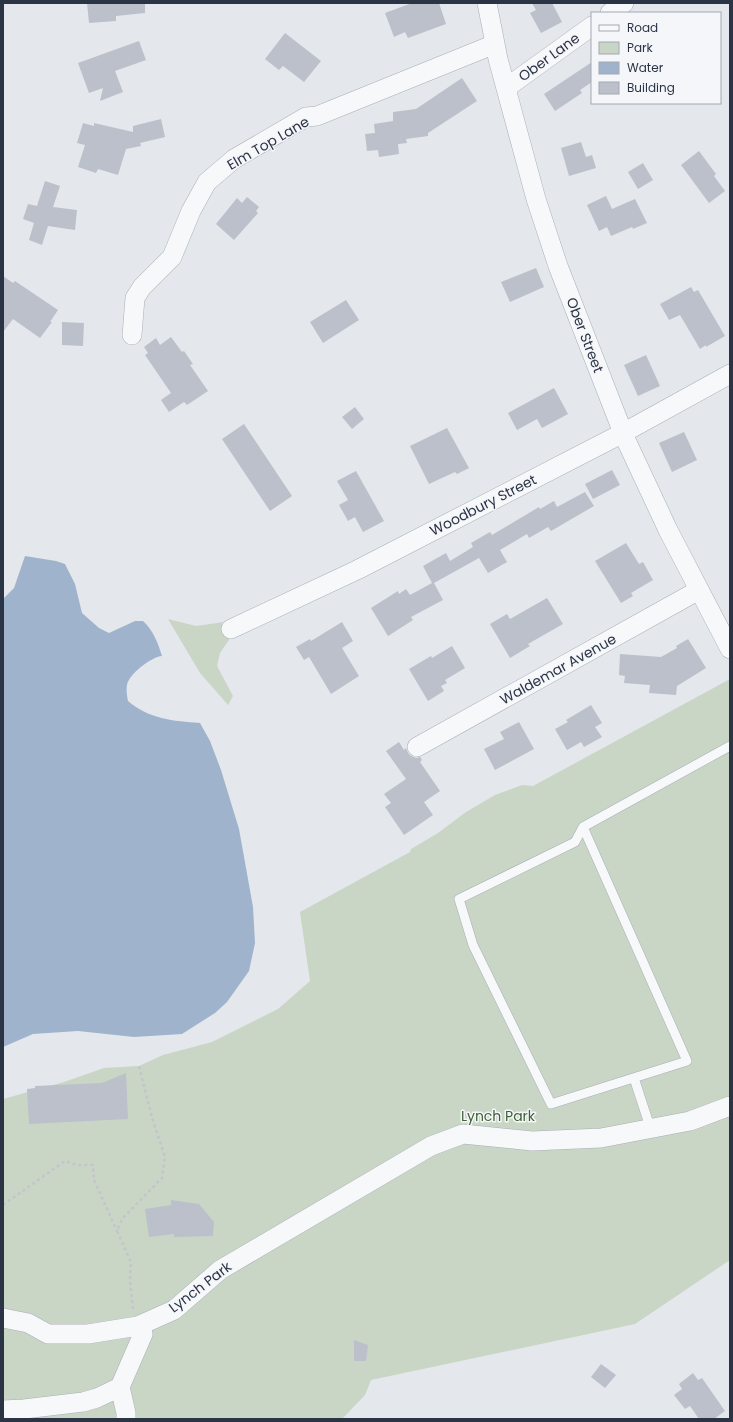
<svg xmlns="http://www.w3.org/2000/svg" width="733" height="1422" viewBox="0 0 733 1422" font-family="Poppins,sans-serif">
<rect width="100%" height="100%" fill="#e4e7ec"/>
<path fill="#c9d6c5" d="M 168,619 L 196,626 L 224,622 L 233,634 L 220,653 L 217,666 L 233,696 L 228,705 L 200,673 Z
M 730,679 L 730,1260 L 635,1324 L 371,1380 L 365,1395 L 342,1419 L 3,1419 L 3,1099 L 64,1082 L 104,1068 L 139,1066 L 163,1055 L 212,1042 L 278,1009 L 310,981 L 300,912 L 410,852 L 411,849 L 438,833 L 466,812 L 495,795 L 522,785 L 533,786 Z"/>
<path fill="#9fb4cc" d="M 25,556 L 56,561 L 65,564 L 75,584 L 82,613 L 99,628 L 109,633 L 135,621 L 143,621 C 153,630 158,643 162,656 C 151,657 129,674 127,685 C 126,690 127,696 128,701 C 149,719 173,721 200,723 L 210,741 L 221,770 L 239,829 L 253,907 L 255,943 L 249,971 L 227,1002 L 215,1013 L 182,1034 L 134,1037 L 78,1031 L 33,1034 L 3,1047 L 3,599 L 14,588 Z"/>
<path fill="#bbc0ca" d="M 87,3 L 145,3 L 145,13 L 116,16 L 116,21 L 89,23 Z
M 412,3 L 439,3 L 446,24 L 408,38 L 405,32 L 394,37 L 385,13 Z
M 532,3 L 552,3 L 562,22 L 541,33 L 530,13 L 536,10 Z
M 285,33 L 321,61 L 304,82 L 283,66 L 279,70 L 265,59 Z
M 139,41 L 146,60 L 115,71 L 123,92 L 100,101 L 103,88 L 89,93 L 78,63 Z
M 592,62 L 592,82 L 580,90 L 582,93 L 555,111 L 544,94 Z
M 462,78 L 477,101 L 428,133 L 428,136 L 406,139 L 407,143 L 398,144 L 399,154 L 379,157 L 378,150 L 367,151 L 365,134 L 375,133 L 374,124 L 393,121 L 393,112 L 416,109 Z
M 161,119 L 165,137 L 140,143 L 141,146 L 126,149 L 118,175 L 98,169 L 96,173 L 78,167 L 85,145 L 77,143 L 83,123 L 94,126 L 94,123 L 133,132 L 133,126 Z
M 581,142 L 586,157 L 592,155 L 596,168 L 569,176 L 561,148 Z
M 699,151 L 716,174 L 714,176 L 725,191 L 709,203 L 681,165 Z
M 643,163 L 653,180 L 638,189 L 628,172 Z
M 45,181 L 60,186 L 53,207 L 77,210 L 75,230 L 48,226 L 42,245 L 29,240 L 34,223 L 23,219 L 28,204 L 37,206 Z
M 606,196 L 612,209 L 635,199 L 647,223 L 633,229 L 632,227 L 611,236 L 607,227 L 599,231 L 587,205 Z
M 247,197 L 259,207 L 256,211 L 258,213 L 234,240 L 216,224 L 237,198 L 242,203 Z
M 536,268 L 544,287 L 510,302 L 501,282 Z
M 3,276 L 13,283 L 15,281 L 58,310 L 50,322 L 52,322 L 40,338 L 13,319 L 3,332 Z
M 691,287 L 694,292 L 698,290 L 725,336 L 706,347 L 706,345 L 700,349 L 680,315 L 669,320 L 660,304 Z
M 346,300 L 359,320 L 323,343 L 310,322 Z
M 62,322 L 84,323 L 83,346 L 62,345 Z
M 171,337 L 182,352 L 184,351 L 193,364 L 190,365 L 208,391 L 187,405 L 184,402 L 169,412 L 161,400 L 171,393 L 145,355 L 148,353 L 144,347 L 156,338 L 160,345 Z
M 646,355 L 660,386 L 638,396 L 624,365 Z
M 554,388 L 568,414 L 542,428 L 537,419 L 517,430 L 508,413 Z
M 355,407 L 364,419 L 352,429 L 342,417 Z
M 244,424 L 292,496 L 270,511 L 222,439 Z
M 447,428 L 469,468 L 457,474 L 455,472 L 429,484 L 410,446 Z
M 684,432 L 697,460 L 672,472 L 659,443 Z
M 612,470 L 620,485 L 593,499 L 585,484 Z
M 356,471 L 384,521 L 363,532 L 355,517 L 348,521 L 339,505 L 348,500 L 337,481 Z
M 585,492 L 594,506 L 551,531 L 548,527 L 529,538 L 527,534 L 500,550 L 507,562 L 488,573 L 479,558 L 434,583 L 443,600 L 411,617 L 413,620 L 388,636 L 371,608 L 398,591 L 399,594 L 406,589 L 410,595 L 432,583 L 423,566 L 446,553 L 450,561 L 473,547 L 471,543 L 490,532 L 492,535 L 539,507 L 540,509 L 554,501 L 557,507 Z
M 626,543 L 639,564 L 643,562 L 653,580 L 631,593 L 633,596 L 621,603 L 595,561 Z
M 547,598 L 563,624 L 528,644 L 530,646 L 510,658 L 490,624 L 507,614 L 510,619 Z
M 342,622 L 353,641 L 342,648 L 359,676 L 331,694 L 309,657 L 304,660 L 296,647 L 310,639 L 311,641 Z
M 688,639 L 706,668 L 677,686 L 676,695 L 649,693 L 650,685 L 624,683 L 625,676 L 619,675 L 620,654 L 661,657 L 677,648 L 676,646 Z
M 452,646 L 465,668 L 445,680 L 447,683 L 441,686 L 444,691 L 428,701 L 409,669 L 431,656 L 432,658 Z
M 591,705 L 602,723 L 595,727 L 602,737 L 584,747 L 581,742 L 567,750 L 555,729 L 568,722 L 566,720 Z
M 519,722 L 534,749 L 495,770 L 484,749 L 504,739 L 500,732 Z
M 399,742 L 404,750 L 406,748 L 408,753 L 411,756 L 416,758 L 420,757 L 422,760 L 420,762 L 440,791 L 424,802 L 433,815 L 404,835 L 385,807 L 391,803 L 384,794 L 406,779 L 386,751 Z
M 126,1073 L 128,1119 L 29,1124 L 27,1089 L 35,1088 L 35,1086 L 102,1083 Z
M 171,1200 L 199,1204 L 214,1222 L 213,1236 L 174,1237 L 174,1234 L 149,1237 L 145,1209 L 171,1205 Z
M 354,1340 L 368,1345 L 366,1361 L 354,1361 Z
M 601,1364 L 616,1375 L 605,1388 L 591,1377 Z
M 693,1373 L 698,1380 L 702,1378 L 725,1411 L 714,1419 L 699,1419 L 690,1406 L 685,1409 L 674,1395 L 682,1389 L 679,1384 Z"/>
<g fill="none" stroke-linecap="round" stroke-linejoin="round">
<g stroke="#a9aeb7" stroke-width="10">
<path id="lane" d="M 583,827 L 687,1061 L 551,1104 L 473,945 L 459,899 L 575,842 L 583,827 L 730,746
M 634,1078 L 651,1130"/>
</g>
<g stroke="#a9aeb7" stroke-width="20">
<path id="street" d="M 487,3 L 498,59 L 536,199 L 558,266 L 625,438 L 668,530 L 730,649
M 610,13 L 624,3
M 506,88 L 592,26
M 132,335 L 135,298 L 142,287 L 172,257 L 191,211 L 207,182 L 234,159 L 306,117 L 317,116 L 495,44
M 231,629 L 357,570 L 623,433 L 730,374
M 417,747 L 699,590
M 3,1318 L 28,1323 L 48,1334 L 88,1334 L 138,1326
M 3,1410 L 24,1409 L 83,1402 L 97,1398 L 120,1387
M 126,1419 L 126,1413 L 120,1387 L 143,1334 L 138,1326 L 174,1310 L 220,1270 L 431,1146 L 463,1134 L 532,1141 L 601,1138 L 690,1121 L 730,1106"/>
</g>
<path stroke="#c2c5cb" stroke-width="2.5" stroke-dasharray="3 3" stroke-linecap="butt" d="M 3,1205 L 65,1161 L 77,1165 L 93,1165 L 94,1180 L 117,1231
M 133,1309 L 130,1281 L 131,1262 L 117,1231 L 122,1219 L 162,1178 L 165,1157 L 152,1118 L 139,1066"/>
<use href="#lane" stroke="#f7f8fa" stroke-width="9"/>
<use href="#street" stroke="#f7f8fa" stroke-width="19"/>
</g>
<g text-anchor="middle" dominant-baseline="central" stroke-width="3" stroke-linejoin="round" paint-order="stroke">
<g font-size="14" fill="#2b3445" stroke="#f4f6f9">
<text transform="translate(549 57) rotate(-36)">Ober Lane</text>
<text transform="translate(268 143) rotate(-30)">Elm Top Lane</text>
<text transform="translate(585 335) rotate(69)">Ober Street</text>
<text transform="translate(483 505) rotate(-27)">Woodbury Street</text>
<text transform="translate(558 669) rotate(-29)">Waldemar Avenue</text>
<text transform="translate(200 1287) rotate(-37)">Lynch Park</text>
</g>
<g font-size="14" fill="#3f6138" stroke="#f4f6f9">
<text x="498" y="1116">Lynch Park</text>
</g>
</g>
<rect width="733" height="1422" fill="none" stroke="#2b3445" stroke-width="8"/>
<rect x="591" y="12" width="130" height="92" fill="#f4f6f9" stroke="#a4a8b1"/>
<rect x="599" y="25" width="20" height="6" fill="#f7f8fa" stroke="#a4a8b1"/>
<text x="627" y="32" font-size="12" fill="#2b3445">Road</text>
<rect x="599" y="42" width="20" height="12" fill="#c9d6c5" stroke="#a4a8b1"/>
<text x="627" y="52" font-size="12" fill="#2b3445">Park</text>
<rect x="599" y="62" width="20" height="12" fill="#9fb4cc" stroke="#a4a8b1"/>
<text x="627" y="72" font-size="12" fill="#2b3445">Water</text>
<rect x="599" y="82" width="20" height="12" fill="#bbc0ca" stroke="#a4a8b1"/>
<text x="627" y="92" font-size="12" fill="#2b3445">Building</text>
</svg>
